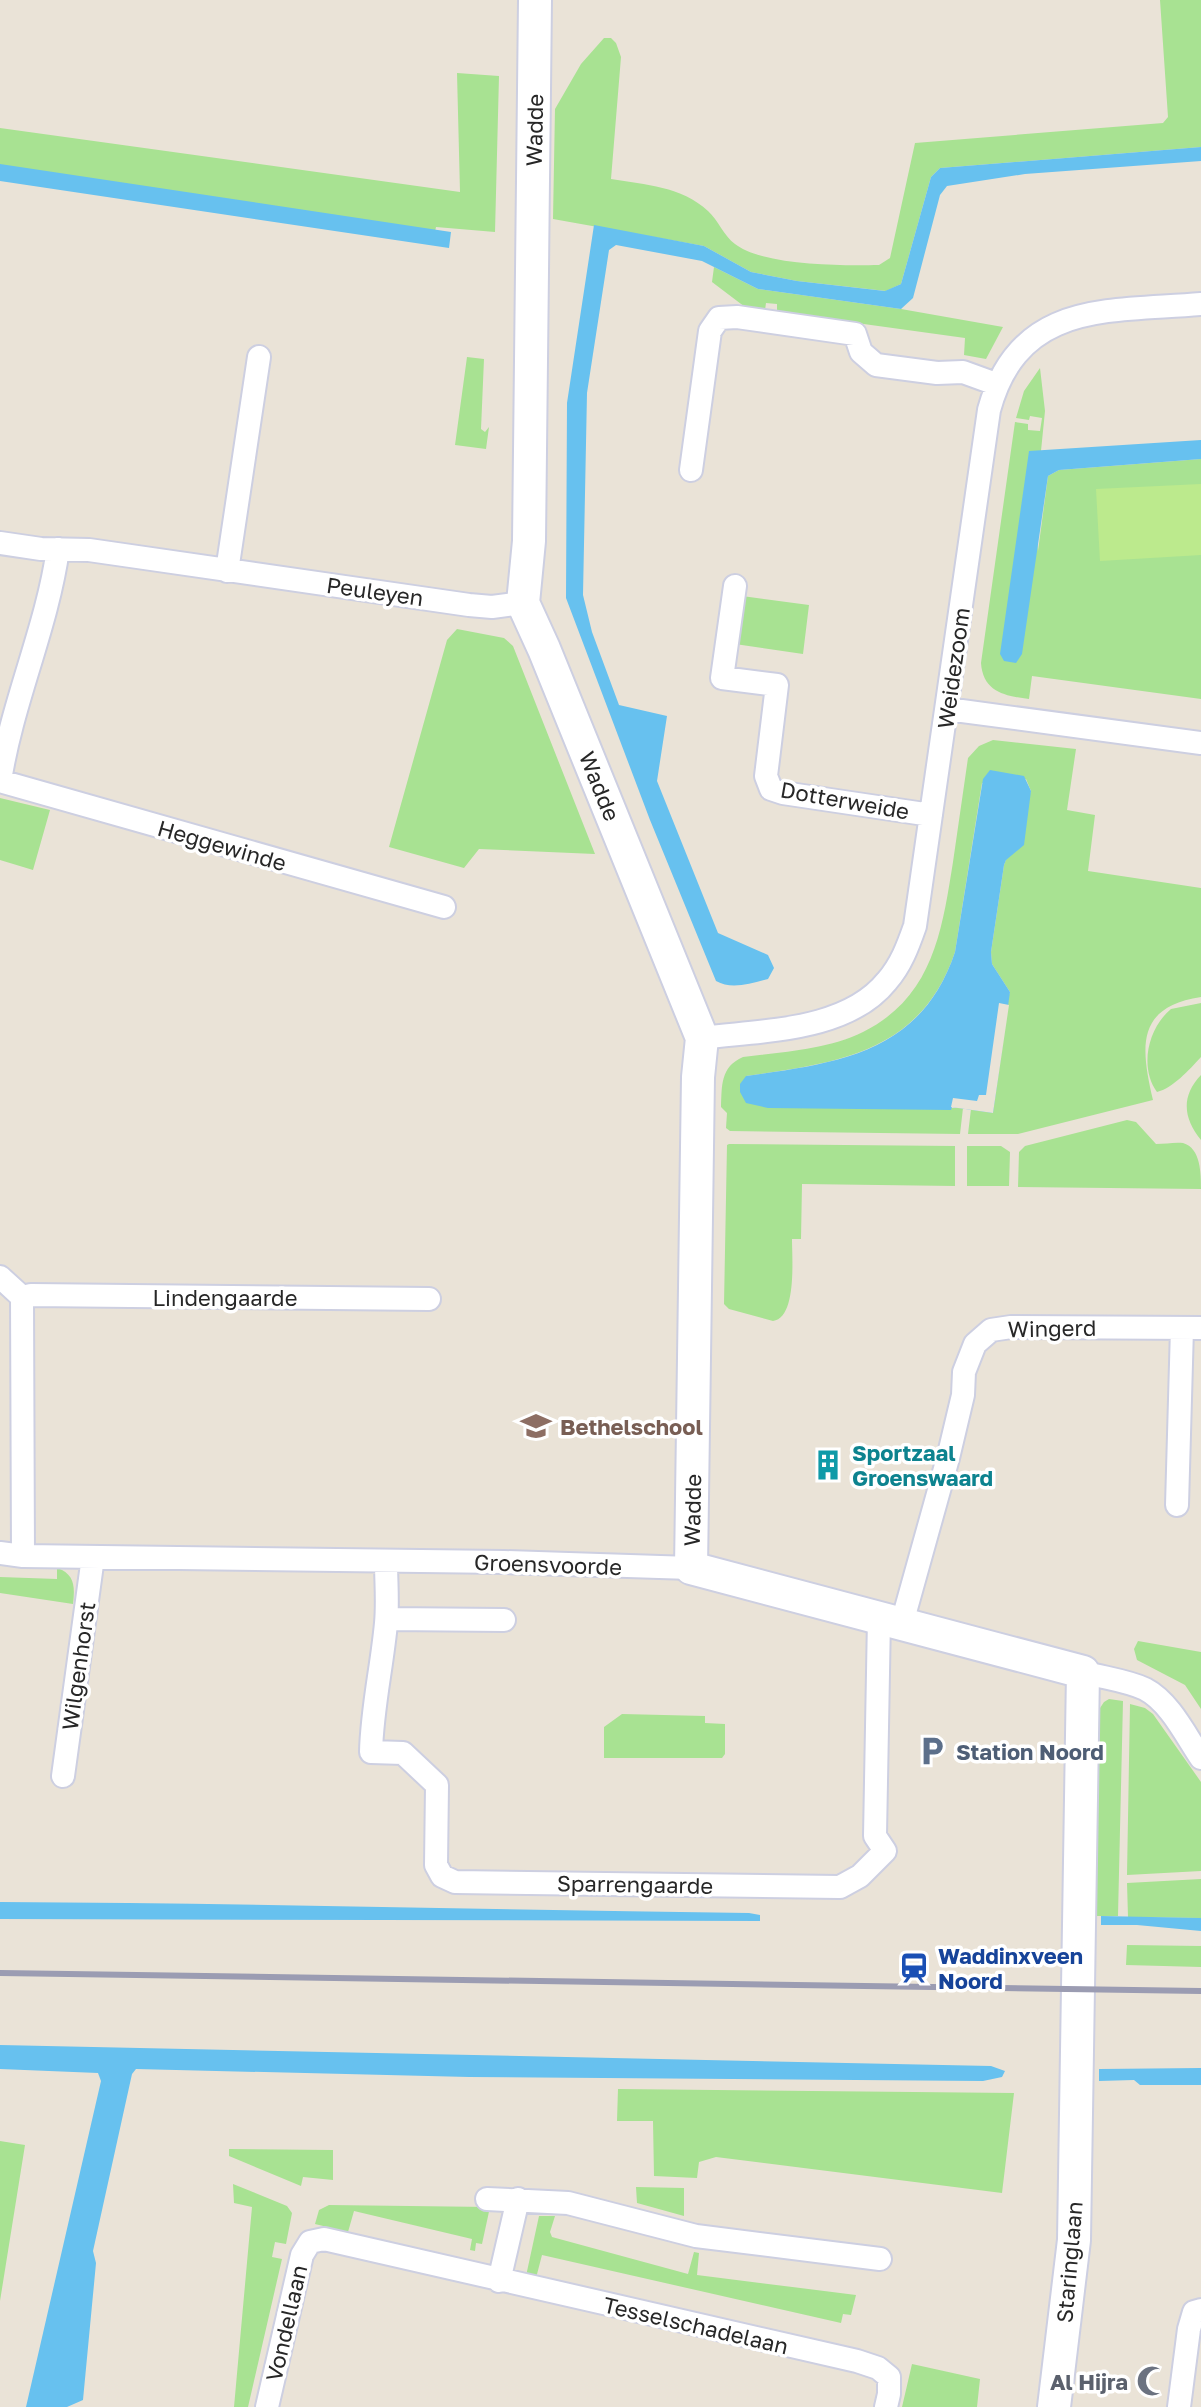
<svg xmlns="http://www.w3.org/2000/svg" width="1201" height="2407" viewBox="0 0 1201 2407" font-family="'Golos Text',sans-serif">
<rect width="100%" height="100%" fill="#eae3d7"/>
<path fill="#a8e292" d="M 1160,0 L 1201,0 L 1201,147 L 940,168 L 931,177 L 901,284 L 886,291 L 797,281 L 751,272 L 704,246 L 553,219 L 555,109 L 581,64 L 604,38 L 611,38 L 616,43 L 621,57 L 611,179 C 646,185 681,186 708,211 C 718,220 724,236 735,244 C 763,266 844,266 879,265 L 890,258 L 915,143 L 1163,123 L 1168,117 Z
M 457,73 L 499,76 L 495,232 L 436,227 L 435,232 L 0,175 L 0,128 L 460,192 Z
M 714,267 L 758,289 L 901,309 L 1003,327 L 986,359 L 964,355 L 965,338 L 777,312 L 777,304 L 766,303 L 765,310 L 745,307 L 712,282 Z
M 467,357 L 484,359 L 481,429 L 485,432 L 489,427 L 486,449 L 455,445 Z
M 1040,368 L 1045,411 L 1041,451 L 1029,451 L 1038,551 L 1048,476 L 1059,470 L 1201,459 L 1201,699 L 1032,676 L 1029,699 C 1005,696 983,692 981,663 L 1015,422 L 1028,424 L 1028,430 L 1040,431 L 1042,418 L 1030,416 L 1029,420 L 1016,418 L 1024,391 Z
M 742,596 L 809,605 L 803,654 L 735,644 Z
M 457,629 L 504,638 L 513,646 L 595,854 L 479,849 L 464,868 L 389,847 L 447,640 Z
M 993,740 L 1076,749 L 1067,810 L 1095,815 L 1088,871 L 1201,888 L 1201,997 C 1135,1007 1141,1048 1153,1100 L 1018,1134 L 968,1134 L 971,1109 L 1010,992 L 992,964 L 991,952 L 1004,865 L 1031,791 L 1026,779 L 982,783 L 955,952 C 921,1053 837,1063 746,1076 L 859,1108 L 963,1108 L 960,1134 L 730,1131 L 726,1128 L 727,1113 L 721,1107 C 722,1086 720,1067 743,1057 C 782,1052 826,1050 863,1032 C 933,997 942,931 953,862 C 958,827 963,793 968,758 L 979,746 Z
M 0,798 L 50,810 L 33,870 L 0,860 Z
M 1201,1003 L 1201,1057 C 1189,1070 1173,1088 1157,1092 C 1139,1067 1148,1028 1171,1009 Z
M 1201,1075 L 1201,1140 C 1183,1118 1181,1096 1201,1075 Z
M 1127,1120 L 1136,1122 L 1156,1144 C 1165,1144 1175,1142 1183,1143 C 1201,1148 1201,1174 1201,1189 L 1018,1187 L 1019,1152 L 1025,1146 Z
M 729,1144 L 955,1146 L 955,1186 L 802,1184 L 801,1239 L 792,1239 C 792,1258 797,1318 773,1321 L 729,1309 L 724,1304 L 727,1145 Z
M 967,1146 L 1001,1146 L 1010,1152 L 1009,1186 L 967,1186 Z
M 57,1568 C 75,1574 75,1587 73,1604 L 0,1593 L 0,1577 L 57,1579 Z
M 1138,1641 L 1201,1652 L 1201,1709 L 1185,1685 L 1137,1660 L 1134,1649 Z
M 1109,1699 L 1123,1701 L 1118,1916 L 1096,1916 L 1098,1711 L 1104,1702 Z
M 1130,1704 L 1145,1708 L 1153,1714 L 1201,1782 L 1201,1871 L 1127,1875 Z
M 622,1714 L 705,1716 L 705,1723 L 725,1724 L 725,1754 L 722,1758 L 604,1758 L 604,1727 Z
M 1201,1879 L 1201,1918 L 1128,1917 L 1127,1883 Z
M 1127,1945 L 1201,1946 L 1201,1967 L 1126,1965 Z
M 618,2089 L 1014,2093 L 1002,2193 L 716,2157 L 699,2162 L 697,2178 L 654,2176 L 653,2121 L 617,2121 Z
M 0,2141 L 25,2145 L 0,2301 Z
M 229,2149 L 333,2150 L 333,2180 L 303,2177 L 301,2186 L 229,2156 Z
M 233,2184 L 287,2206 L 292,2213 L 286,2244 L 275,2242 L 272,2257 L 282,2259 L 248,2407 L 234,2407 L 252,2207 L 234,2203 Z
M 636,2187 L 684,2188 L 684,2216 L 637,2203 Z
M 329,2205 L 490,2207 L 482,2244 L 476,2243 L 475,2251 L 470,2250 L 472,2239 L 354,2211 L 348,2232 L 315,2224 L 319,2210 Z
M 539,2216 L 555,2216 L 550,2232 L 552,2237 L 688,2274 L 694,2252 L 699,2253 L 697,2275 L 856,2295 L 851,2315 L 843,2314 L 841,2323 L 542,2255 L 536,2278 L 526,2276 Z
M 912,2364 L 980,2379 L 977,2407 L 902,2407 Z"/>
<path fill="#bcea8d" d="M 1201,484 L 1201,555 L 1100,561 L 1096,489 Z"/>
<path fill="#67c1ef" d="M 1201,147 L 1201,161 L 1025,174 L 947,186 L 940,195 L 913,298 L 901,309 L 758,289 L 702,261 L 616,245 L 609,250 L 587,393 L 583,595 L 592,632 L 619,705 L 667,716 L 657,781 L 718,933 L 768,955 L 774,968 L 768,979 C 751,983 732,990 716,981 L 650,820 L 566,598 L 567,403 L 594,225 L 704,246 L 751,272 L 797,281 L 885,291 L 901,284 L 931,177 L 940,168 Z
M 0,164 L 451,232 L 449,248 L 0,181 Z
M 1201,440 L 1201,459 L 1059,470 L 1048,476 L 1022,654 L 1016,663 L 1004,661 L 1000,654 L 1029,451 Z
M 990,770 L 1024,776 L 1031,791 L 1024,845 L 1006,860 L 1004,865 L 991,952 L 992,964 L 1010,992 L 993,1113 L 952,1107 L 951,1110 L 768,1108 L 746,1103 L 740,1092 L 740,1084 L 746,1076 C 837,1063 921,1054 955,952 L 983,779 Z
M 0,1902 C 250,1903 500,1910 749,1913 L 760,1915 L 760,1921 L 0,1919 Z
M 1101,1916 L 1201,1918 L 1201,1931 L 1137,1925 L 1101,1925 Z
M 0,2045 L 991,2066 L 1005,2071 L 1002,2077 L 983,2081 L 469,2077 L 136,2069 L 132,2074 L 93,2251 L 96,2263 L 83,2400 L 67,2407 L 26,2407 L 101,2081 L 98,2073 L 0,2069 Z
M 1201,2068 L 1201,2085 L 1140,2085 L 1134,2080 L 1099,2081 L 1099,2069 Z"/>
<path fill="#eae3d7" d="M 999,1003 L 1009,1005 L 993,1113 L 951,1107 L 953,1098 L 977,1101 L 979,1095 L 986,1095 Z"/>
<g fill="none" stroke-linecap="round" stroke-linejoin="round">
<g stroke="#cdcfe1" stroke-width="26">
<path id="street" d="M 691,470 L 710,331 L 719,318 L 737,317 L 855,334 L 861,352 L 876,365 L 937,373 L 963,372 L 996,384
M 0,543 L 41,549 L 89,550 L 469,605 L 492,607 L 523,603
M 227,571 L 259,357
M 735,586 L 722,678 L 777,685 L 766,776 L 771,789 L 783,793 L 931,815
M 947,709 L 1201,743
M 0,781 L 444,907
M 0,781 C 12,702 47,628 58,549
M 702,1038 C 762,1030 846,1032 887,981 C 901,965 908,946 915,926 L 989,410 C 1019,300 1109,312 1201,304
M 0,1277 L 22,1297 L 31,1295 L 429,1299
M 22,1297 L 23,1556
M 1177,1505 L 1182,1328
M 0,1553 L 23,1556 L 504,1562 L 691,1568
M 386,1561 C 386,1581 388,1602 386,1623 C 382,1667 372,1708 371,1752 L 403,1753 L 437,1785 L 436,1865 L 442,1876 L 455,1882 L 840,1887 L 860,1876 L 885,1851 L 875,1836 L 879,1618
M 387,1619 L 504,1620
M 902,1623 L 948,1458 L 963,1395 L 964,1372 L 975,1344 L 991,1330 L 1011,1327 L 1201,1328
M 1083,1672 C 1103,1678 1125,1680 1145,1689 C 1170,1702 1186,1736 1201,1758
M 63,1776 L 93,1557
M 487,2199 L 568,2203 L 696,2236 L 880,2259
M 499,2281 L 518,2199
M 267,2407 L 302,2255 L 310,2242 L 324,2239 L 857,2361 L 878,2368 L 889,2377 L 889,2394 L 886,2407
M 1179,2407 L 1189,2329 L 1194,2312 L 1201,2310"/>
</g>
<g stroke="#cdcfe1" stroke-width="36">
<path id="secondary" d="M 535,0 L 529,541 L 523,603 L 544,649 L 702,1038 L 698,1077 L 691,1568 L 1083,1672 L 1074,2240 L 1054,2407"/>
</g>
<use href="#street" stroke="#fff" stroke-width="22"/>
<use href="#secondary" stroke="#fff" stroke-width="32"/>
<path stroke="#9b9cb2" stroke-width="6" d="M 0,1973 L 1201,1991"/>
</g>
<defs>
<g id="school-bare" transform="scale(2.4)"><path d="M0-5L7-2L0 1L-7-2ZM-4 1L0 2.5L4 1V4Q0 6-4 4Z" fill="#8d6e63" stroke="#fff" stroke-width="2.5" paint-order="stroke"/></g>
<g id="building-bare" transform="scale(2.4)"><path d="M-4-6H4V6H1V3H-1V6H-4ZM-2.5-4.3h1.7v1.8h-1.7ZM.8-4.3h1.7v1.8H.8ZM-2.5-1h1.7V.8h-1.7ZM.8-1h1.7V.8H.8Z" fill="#0f9aa8" stroke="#fff" stroke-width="2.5" paint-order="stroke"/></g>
<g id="parking-bare" transform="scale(2.4)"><path d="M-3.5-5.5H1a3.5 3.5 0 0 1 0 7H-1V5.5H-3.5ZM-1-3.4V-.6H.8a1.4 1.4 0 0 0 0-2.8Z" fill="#5c6f8a" stroke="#fff" stroke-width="2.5" paint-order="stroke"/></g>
<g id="station-bare" transform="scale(2.4)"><path d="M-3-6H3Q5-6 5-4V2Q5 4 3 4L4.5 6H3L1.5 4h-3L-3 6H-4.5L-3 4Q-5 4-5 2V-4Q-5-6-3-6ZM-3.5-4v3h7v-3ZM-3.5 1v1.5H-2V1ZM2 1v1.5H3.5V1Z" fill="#1a4fb4" stroke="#fff" stroke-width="2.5" paint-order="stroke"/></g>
<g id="mosque-bare" transform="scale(2.4)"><path d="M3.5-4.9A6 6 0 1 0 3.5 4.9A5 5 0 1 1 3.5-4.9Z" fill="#6b7280" stroke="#fff" stroke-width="2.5" paint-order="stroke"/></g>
</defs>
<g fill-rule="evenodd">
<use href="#school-bare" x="536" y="1426"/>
<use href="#building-bare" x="828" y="1465"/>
<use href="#parking-bare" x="932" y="1751"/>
<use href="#station-bare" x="914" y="1968"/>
<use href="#mosque-bare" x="1152" y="2381"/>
</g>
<g text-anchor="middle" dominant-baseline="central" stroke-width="7" stroke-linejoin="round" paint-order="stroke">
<g font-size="22" fill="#272727" stroke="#fff">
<text transform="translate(534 130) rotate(-89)">Wadde</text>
<text transform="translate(375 591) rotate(8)">Peuleyen</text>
<text transform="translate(953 668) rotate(-82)">Weidezoom</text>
<text transform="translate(600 786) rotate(68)">Wadde</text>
<text transform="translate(845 800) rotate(10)">Dotterweide</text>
<text transform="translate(222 845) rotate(16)">Heggewinde</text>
<text x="225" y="1297">Lindengaarde</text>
<text transform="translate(1052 1328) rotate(-1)">Wingerd</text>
<text transform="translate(692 1510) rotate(-89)">Wadde</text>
<text transform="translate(548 1564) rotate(2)">Groensvoorde</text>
<text transform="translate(78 1666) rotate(-82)">Wilgenhorst</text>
<text transform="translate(635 1884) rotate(1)">Sparrengaarde</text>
<text transform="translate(1069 2262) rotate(-85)">Staringlaan</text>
<text transform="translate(286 2323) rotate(-77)">Vondellaan</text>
<text transform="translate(696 2325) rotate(13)">Tesselschadelaan</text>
</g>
<g font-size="22" font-weight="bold" fill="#785e54" stroke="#fff" text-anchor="start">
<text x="560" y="1426">Bethelschool</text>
</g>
<g font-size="22" font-weight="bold" fill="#0d838f" stroke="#fff" text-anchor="start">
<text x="852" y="1452">Sportzaal<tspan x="852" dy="25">Groenswaard</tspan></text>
</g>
<g font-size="22" font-weight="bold" fill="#4e5e75" stroke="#fff" text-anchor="start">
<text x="956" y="1751">Station Noord</text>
</g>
<g font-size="22" font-weight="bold" fill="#164399" stroke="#fff" text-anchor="start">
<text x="938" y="1955">Waddinxveen<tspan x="938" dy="25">Noord</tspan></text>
</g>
<g font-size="22" font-weight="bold" fill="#5b616d" stroke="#fff" text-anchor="end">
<text x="1128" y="2381">Al Hijra</text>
</g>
</g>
</svg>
